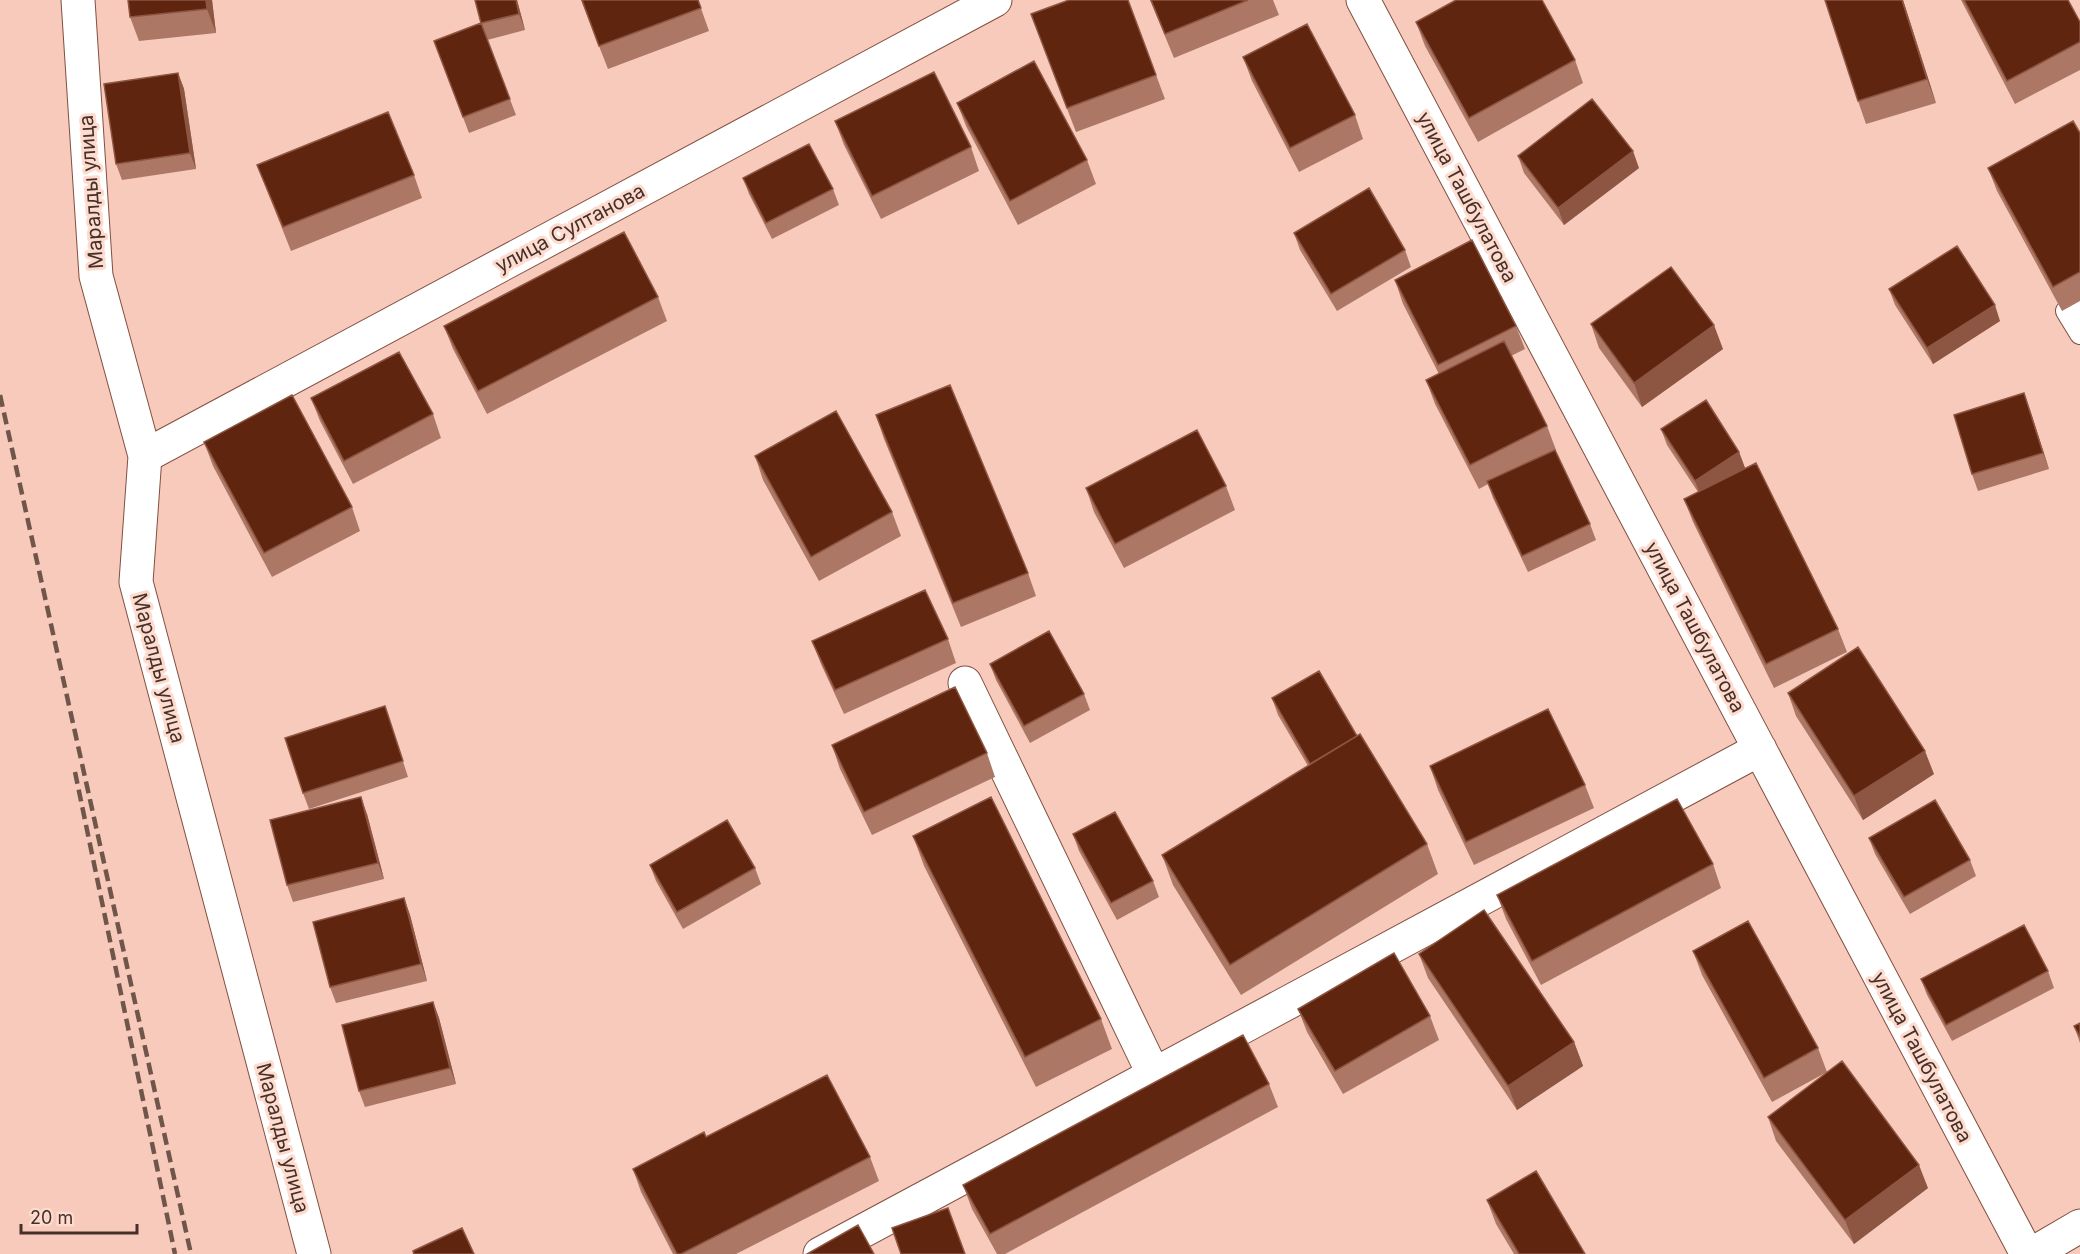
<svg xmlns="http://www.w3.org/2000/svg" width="2080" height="1254" viewBox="0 0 2080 1254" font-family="Inter,sans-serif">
<rect width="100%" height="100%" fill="#f8cabb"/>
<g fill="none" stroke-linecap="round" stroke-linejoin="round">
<g stroke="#815040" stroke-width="22">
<path id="service" d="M 2080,303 L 2066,311 L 2080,334"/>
</g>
<g stroke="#815040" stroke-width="35">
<path id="minor" d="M 78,0 L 96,276 L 145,456 L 136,582 L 314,1254
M 1363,0 L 2027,1254
M 145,456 L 995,0
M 965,683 L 1154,1075
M 820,1254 L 1760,749
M 2032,1254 L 2080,1226"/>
</g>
<use href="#service" stroke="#fff" stroke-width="20"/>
<use href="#minor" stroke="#fff" stroke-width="33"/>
<path stroke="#70554b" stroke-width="4.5" stroke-dasharray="12 6" stroke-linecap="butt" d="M 0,395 L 191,1254
M 75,772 L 175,1254"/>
</g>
<path fill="#ac7865" d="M 212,0 L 216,33 L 139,41 L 130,17 Z
M 475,0 L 517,0 L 525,30 L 487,40 L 516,115 L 469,133 L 434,41 L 481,23 Z
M 581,0 L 698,0 L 709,31 L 608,69 Z
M 1128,0 L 1165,99 L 1076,132 L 1040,38 Z
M 1150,0 L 1273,0 L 1279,15 L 1174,58 Z
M 1903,0 L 1936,103 L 1866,124 L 1858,101 Z
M 1961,0 L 2068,0 L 2080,22 L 2080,70 L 2015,104 Z
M 1416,22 L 1575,60 L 1583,83 L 1478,142 L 1425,46 Z
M 1243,57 L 1355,115 L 1363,139 L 1299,172 L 1252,81 Z
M 178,73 L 184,89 L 196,169 L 122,180 L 116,164 Z
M 957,103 L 1087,160 L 1096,184 L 1018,225 L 966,126 Z
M 835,121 L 971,147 L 979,171 L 881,219 L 844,145 Z
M 2080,133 L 2080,301 L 2062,311 L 1997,191 L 1988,168 Z
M 1518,156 L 1639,168 L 1564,225 L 1524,173 Z
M 257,165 L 414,175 L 422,198 L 291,251 Z
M 743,178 L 833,189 L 839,205 L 772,239 L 749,194 Z
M 1294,233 L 1405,250 L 1411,267 L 1337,311 L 1300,250 Z
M 1395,280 L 1516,326 L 1525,349 L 1511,356 L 1547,426 L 1556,450 L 1555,450 L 1590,524 L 1596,540 L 1528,572 L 1493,498 L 1488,484 L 1479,489 L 1435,404 L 1426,380 L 1439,374 L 1403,304 Z
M 1889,289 L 2000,321 L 1933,364 L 1895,305 Z
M 658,297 L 667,321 L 487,414 L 453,349 L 444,326 Z
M 1591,324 L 1723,349 L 1642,407 L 1599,348 Z
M 311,398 L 433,414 L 441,438 L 353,484 L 320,421 Z
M 2030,410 L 2049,469 L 1978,491 L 1972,474 Z
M 876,415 L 1028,573 L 1036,596 L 961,627 L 884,439 Z
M 1661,429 L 1739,452 L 1745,468 L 1838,629 L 1847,652 L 1774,688 L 1693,522 L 1684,499 L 1698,492 L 1667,445 Z
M 204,442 L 352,507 L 360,531 L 272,577 L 213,466 Z
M 755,456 L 892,512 L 901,536 L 819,581 L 763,480 Z
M 1226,486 L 1235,510 L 1124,568 L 1094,512 L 1086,488 Z
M 948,639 L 956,663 L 844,714 L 821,664 L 812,641 Z
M 990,664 L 1084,694 L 1090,710 L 1030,743 L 996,680 Z
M 1788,693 L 1934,774 L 1863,820 L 1796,716 Z
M 1272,698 L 1357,736 L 1427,844 L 1438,874 L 1241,995 L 1173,885 L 1162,855 L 1308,766 L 1278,715 Z
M 385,706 L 408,777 L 309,809 L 303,793 Z
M 832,745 L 987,753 L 995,777 L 872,835 L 840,769 Z
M 1430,766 L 1585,785 L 1594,808 L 1474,865 L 1438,790 Z
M 367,814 L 384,879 L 293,902 L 287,885 Z
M 1073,834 L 1153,881 L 1159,897 L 1117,920 L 1079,851 Z
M 913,836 L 1101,1019 L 1112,1049 L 1036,1087 L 924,866 Z
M 1869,838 L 1970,860 L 1976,876 L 1910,914 L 1875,854 Z
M 1713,864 L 1721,888 L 1541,985 L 1506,919 L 1497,895 Z
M 650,865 L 755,868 L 761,884 L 683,929 L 656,881 Z
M 404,898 L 410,915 L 427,981 L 336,1003 L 330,987 Z
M 1693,951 L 1818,1048 L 1827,1072 L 1772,1102 L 1702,975 Z
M 1419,954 L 1574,1042 L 1583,1066 L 1517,1110 L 1428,978 Z
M 2048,971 L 2054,988 L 1952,1041 L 1927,995 L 1921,979 Z
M 433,1002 L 439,1018 L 456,1084 L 365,1107 L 359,1091 Z
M 1298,1009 L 1430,1016 L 1439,1040 L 1343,1094 L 1307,1032 Z
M 2080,1023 L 2080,1043 L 2074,1026 Z
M 1269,1084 L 1278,1107 L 1005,1254 L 997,1254 L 972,1209 L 963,1185 Z
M 1768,1117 L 1928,1188 L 1854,1244 L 1776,1141 Z
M 706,1137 L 870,1157 L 879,1181 L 736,1254 L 673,1254 L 641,1192 L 633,1169 Z
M 1487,1200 L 1585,1254 L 1514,1254 L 1496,1224 Z"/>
<path fill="#8d5643" d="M 206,0 L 212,0 L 216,33 L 207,9 Z
M 516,0 L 517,0 L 525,30 L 519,14 Z
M 1902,0 L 1903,0 L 1936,103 L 1927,79 Z
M 178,73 L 184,89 L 196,169 L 190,153 Z
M 1633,151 L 1639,168 L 1564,225 L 1558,208 Z
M 1995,305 L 2000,321 L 1933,364 L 1927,348 Z
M 1714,325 L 1723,349 L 1642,407 L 1634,383 Z
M 2024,393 L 2030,410 L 2049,469 L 2043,453 Z
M 1739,452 L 1745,468 L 1701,497 L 1695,481 Z
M 1925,751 L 1934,774 L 1863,820 L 1854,796 Z
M 361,797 L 367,814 L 384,879 L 378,863 Z
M 404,898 L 410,915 L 427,981 L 421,964 Z
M 433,1002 L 439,1018 L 456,1084 L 450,1068 Z
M 1574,1042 L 1583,1066 L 1517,1110 L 1508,1086 Z
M 1919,1165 L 1928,1188 L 1854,1244 L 1845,1220 Z"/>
<path fill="#5f250f" stroke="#8d5643" stroke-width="1.5" d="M 128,0 L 206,0 L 207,9 L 130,17 Z
M 475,0 L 516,0 L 519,14 L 481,23 Z
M 582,0 L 698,0 L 701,8 L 599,46 Z
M 1069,0 L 1128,0 L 1156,75 L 1067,108 L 1031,14 Z
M 1151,0 L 1248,0 L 1165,34 Z
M 1456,0 L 1542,0 L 1575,60 L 1469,118 L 1416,22 Z
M 1825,0 L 1902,0 L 1927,79 L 1858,101 Z
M 1964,0 L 2068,0 L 2080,22 L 2080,42 L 2007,81 Z
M 481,23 L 510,99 L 463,117 L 434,41 Z
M 1307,24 L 1355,115 L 1290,148 L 1243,57 Z
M 1034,61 L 1087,160 L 1010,201 L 957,103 Z
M 934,72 L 971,147 L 872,196 L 835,121 Z
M 178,73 L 190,153 L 116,164 L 104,84 Z
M 1592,99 L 1633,151 L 1558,208 L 1518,156 Z
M 388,112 L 414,175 L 283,227 L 257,165 Z
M 2073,121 L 2080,133 L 2080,272 L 2053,287 L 1988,168 Z
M 809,144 L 833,189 L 766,223 L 743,178 Z
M 1369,188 L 1405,250 L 1331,294 L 1294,233 Z
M 624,232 L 658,297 L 478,391 L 444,326 Z
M 1472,240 L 1516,326 L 1438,365 L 1395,280 Z
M 1957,246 L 1995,305 L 1927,348 L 1889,289 Z
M 1671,267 L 1714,325 L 1634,383 L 1591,324 Z
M 1504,341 L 1547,426 L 1470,465 L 1426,380 Z
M 399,352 L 433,414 L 344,461 L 311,398 Z
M 950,385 L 1028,573 L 953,603 L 876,415 Z
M 2024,393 L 2043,453 L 1972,474 L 1954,415 Z
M 292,395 L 352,507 L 264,553 L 204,442 Z
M 1706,400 L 1739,452 L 1695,481 L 1661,429 Z
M 836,411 L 892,512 L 811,557 L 755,456 Z
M 1197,430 L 1226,486 L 1115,544 L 1086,488 Z
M 1555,450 L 1590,524 L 1522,556 L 1487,481 Z
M 1756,463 L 1838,629 L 1766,664 L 1684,499 Z
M 925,590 L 948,639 L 835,690 L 812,641 Z
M 1049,631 L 1084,694 L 1024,726 L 990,664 Z
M 1858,647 L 1925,751 L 1854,796 L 1788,693 Z
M 1319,671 L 1357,736 L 1310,764 L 1272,698 Z
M 955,687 L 987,753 L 864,812 L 832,745 Z
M 385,706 L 403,761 L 303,793 L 285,738 Z
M 1548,709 L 1585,785 L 1466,842 L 1430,766 Z
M 1360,734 L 1427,844 L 1230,965 L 1162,855 Z
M 361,797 L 378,863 L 287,885 L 270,820 Z
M 991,797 L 1101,1019 L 1025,1057 L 913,836 Z
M 1677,799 L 1713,864 L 1532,961 L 1497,895 Z
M 1935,800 L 1970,860 L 1904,897 L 1869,838 Z
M 1115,812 L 1153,881 L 1111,903 L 1073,834 Z
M 727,820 L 755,868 L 677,912 L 650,865 Z
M 404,898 L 421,964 L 330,987 L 313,922 Z
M 1484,910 L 1574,1042 L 1508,1086 L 1419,954 Z
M 1748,921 L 1818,1048 L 1764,1078 L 1693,951 Z
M 2024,925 L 2048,971 L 1946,1025 L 1921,979 Z
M 1394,953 L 1430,1016 L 1335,1071 L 1298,1009 Z
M 433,1002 L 450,1068 L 359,1091 L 342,1025 Z
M 2080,1023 L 2080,1037 L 2074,1026 Z
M 1243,1035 L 1269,1084 L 990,1234 L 963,1185 Z
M 1842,1061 L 1919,1165 L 1845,1220 L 1768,1117 Z
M 827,1075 L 870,1157 L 681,1254 L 677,1254 L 633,1169 L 704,1132 L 706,1137 Z
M 1536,1171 L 1585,1254 L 1519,1254 L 1487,1200 Z
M 948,1208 L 965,1254 L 901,1254 L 892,1228 Z
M 858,1225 L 874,1254 L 807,1254 Z
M 462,1228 L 474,1254 L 414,1254 L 413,1251 Z"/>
<g text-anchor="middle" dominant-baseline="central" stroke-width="6" stroke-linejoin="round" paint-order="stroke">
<g font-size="20" fill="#463028" stroke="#fedbcf">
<text transform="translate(91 192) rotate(-94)">Маралды улица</text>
<text transform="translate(1467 197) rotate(62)">улица Ташбулатова</text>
<text transform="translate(570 228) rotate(-28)">улица Султанова</text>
<text transform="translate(1695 627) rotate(62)">улица Ташбулатова</text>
<text transform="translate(159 668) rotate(75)">Маралды улица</text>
<text transform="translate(1922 1057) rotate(62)">улица Ташбулатова</text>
<text transform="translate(283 1138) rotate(75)">Маралды улица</text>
</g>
</g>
<path d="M21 1224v9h116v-9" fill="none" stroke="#463028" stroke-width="3"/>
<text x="30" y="1224" font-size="18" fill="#463028" stroke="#fedbcf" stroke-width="4.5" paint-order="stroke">20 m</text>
</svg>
